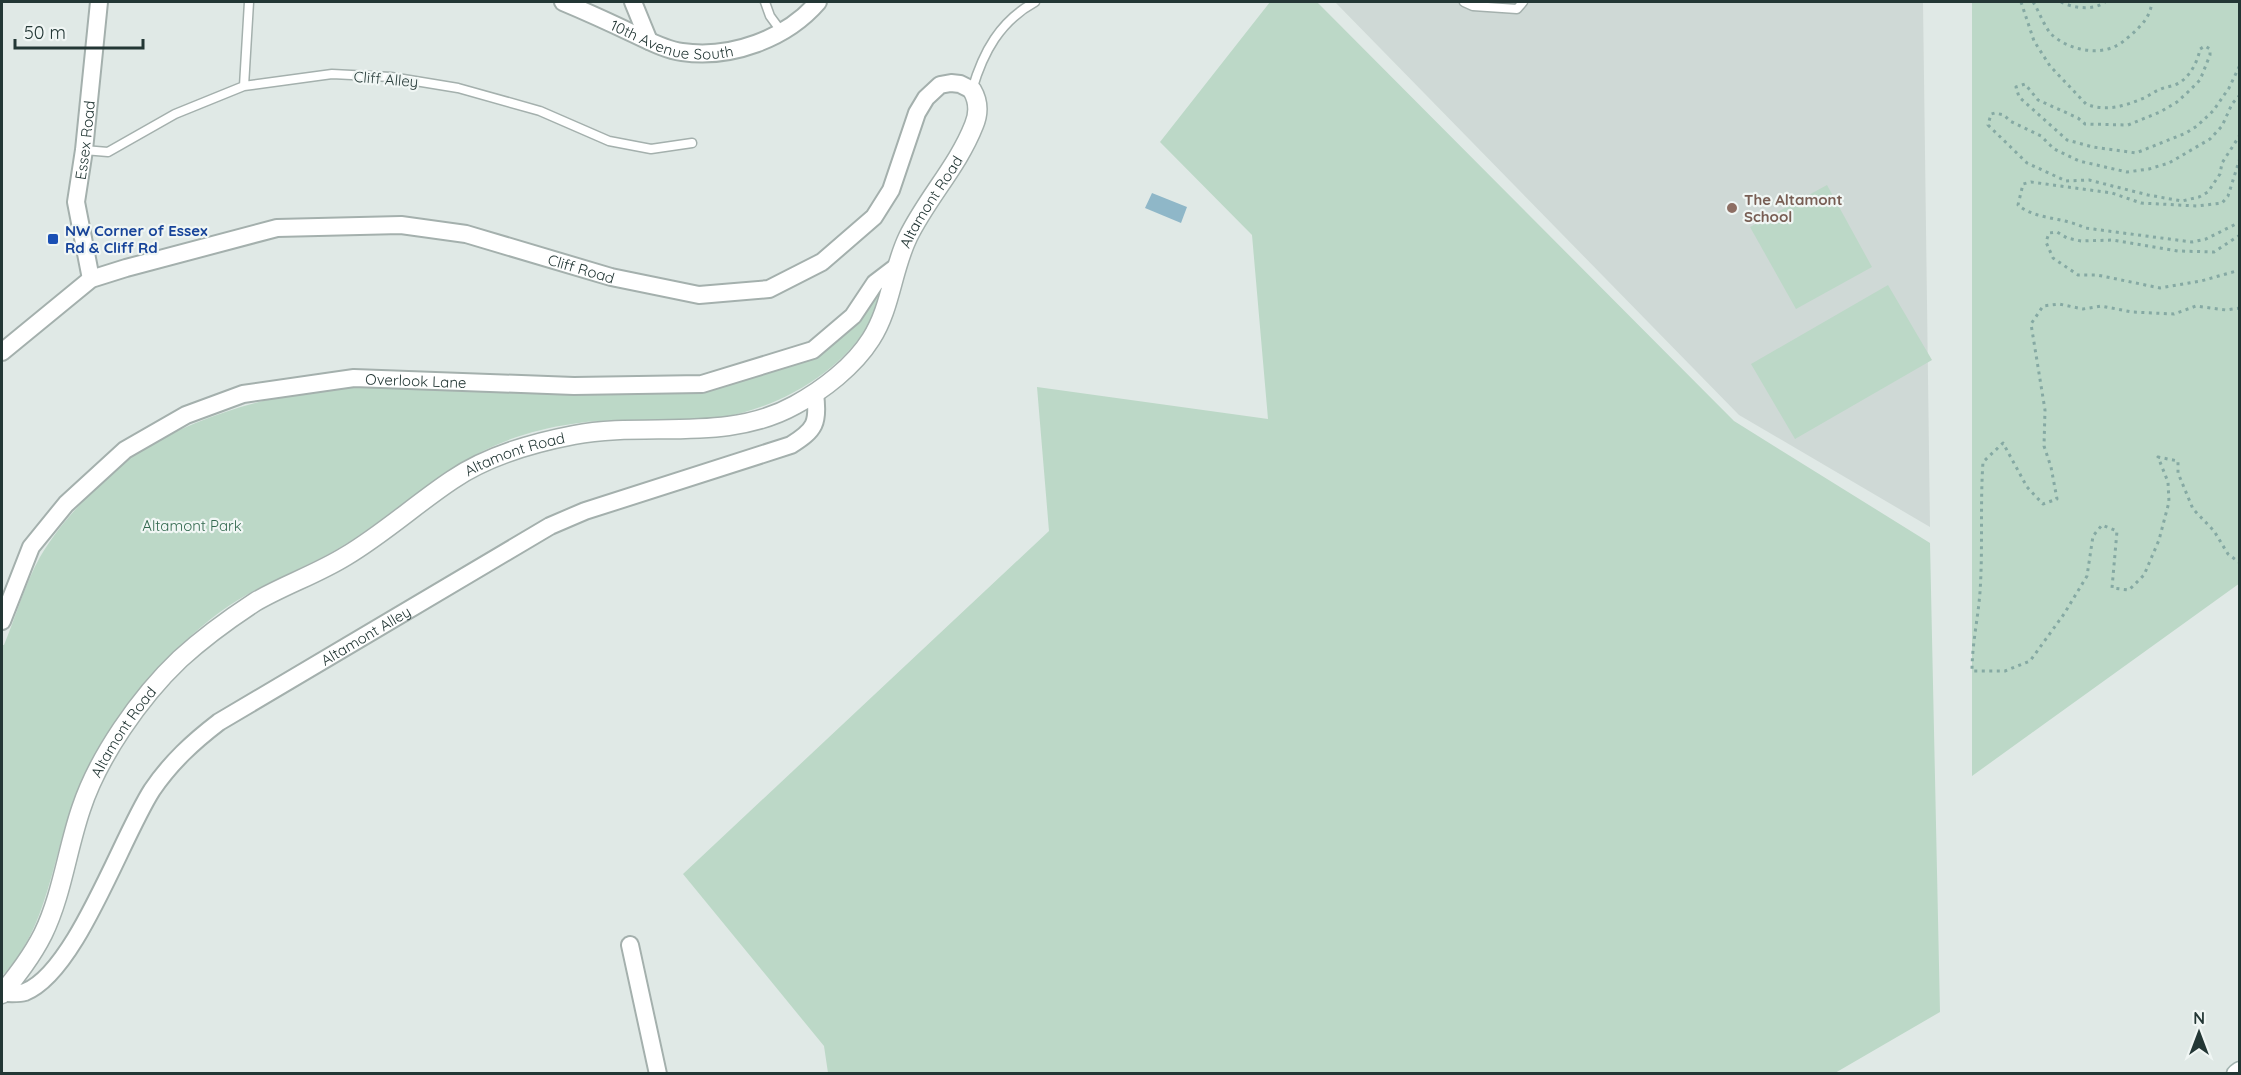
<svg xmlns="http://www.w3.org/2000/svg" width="2241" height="1075" viewBox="0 0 2241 1075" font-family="Quicksand,sans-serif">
<rect width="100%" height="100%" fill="#e0e9e6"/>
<path fill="#cfd9d6" d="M 1335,2 L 1923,2 L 1930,527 L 1739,415 Z"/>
<path fill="#bcd8c7" d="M 1270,2 L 1317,2 L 1734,421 L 1930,543 L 1940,1012 L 1835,1073 L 828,1073 L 824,1046 L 683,874 L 1049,531 L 1037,387 L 1268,419 L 1252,235 L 1160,142 Z
M 1972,2 L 2239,2 L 2240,583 L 1972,776 Z
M 1827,185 L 1872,267 L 1796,309 L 1750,227 Z
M 1888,285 L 1932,360 L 1795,439 L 1751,364 Z
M 880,290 L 882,295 C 878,304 875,314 870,322 C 842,372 778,408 723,417 C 673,424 622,416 572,424 C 542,428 508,438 481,452 C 434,476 396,511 352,540 C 310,568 260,582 220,612 C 166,652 121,708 89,767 C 52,833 56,921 2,976 L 2,645 L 4,645 C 16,616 25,584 40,557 C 53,535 68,517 85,499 C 102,483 120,464 140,451 C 203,412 283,392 356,385 L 651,392 L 789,365 Z"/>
<path fill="#8fb7c8" d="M 1152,193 L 1187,207 L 1181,223 L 1145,208 Z"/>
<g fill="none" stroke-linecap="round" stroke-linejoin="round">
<g stroke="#a4b0ad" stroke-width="11">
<path id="service" d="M 765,2 L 770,16 L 781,31
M 1464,2 L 1473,6 L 1517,9 L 1523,2
M 244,86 L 249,2
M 972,90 C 983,52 1000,21 1035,2
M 84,150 L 108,152 L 175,114 L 244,86 L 332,74 L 391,77 L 458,88 L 540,111 L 609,141 L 651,149 L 692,143"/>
</g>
<g stroke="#a4b0ad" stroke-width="20">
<g id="minor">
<path id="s1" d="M 563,2 C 587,12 611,23 634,34 C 649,41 666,50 682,52 C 731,59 786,39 818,2"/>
<path d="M 633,2 L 649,41"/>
<path id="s2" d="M 91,279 L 76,202 L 84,150 L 99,2"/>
<path id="s3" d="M 2,352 L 91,279 L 126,268 L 277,228 L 401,225 L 466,234 L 611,277 L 699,295 L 769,289 L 822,262 L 874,217 L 891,190 L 917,113 L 926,98 L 940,85 L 951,83 L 960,84 L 972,90"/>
<path id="s4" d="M 2,621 L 31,547 L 66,504 L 125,450 L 186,415 L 243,394 L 354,378 L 574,386 L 702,384 L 813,350 L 853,316 L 875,283 L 896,267"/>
<path d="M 630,945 L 658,1074"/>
<path id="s5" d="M 2,993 C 9,993 18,994 25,992 C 76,972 121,838 152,790 C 171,762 193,742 219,722 L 550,526 L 585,511 L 791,445 C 815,430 819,423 815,394"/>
</g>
</g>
<g stroke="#a4b0ad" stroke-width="21">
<g id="tertiary">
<path id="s6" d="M 2,994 C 17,975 32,956 43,934 C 62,895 67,850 81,809 C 98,757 140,697 180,659 C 203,638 229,619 255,602 C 284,585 317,574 346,556 C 383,534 416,504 452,480 C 487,456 532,443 574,435 C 647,421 727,443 795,405 C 823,390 854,366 871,339 C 891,308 892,270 908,237 C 927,198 958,166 974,125 C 979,113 979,102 972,90"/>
</g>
</g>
<g stroke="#a1b3af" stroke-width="21">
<path id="secondary" d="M 2236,1074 L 2240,1071"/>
</g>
<path stroke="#85a9a3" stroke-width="3" stroke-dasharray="3 4.5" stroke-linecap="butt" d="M 2021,2 L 2034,41 L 2050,66 L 2086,104 C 2106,112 2125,106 2144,98 C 2150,95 2155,91 2161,89 C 2168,86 2176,86 2182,81 C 2192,73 2198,60 2200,49 L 2205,46 L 2210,49 L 2210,55 L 2200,80 L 2189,91 L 2177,102 L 2160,112 L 2128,125 L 2085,124 L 2078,118 L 2038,100 L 2025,84 L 2016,87 L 2019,97 L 2067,140 L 2093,147 L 2136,153 L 2186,133 L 2197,126 L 2213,111 L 2229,88 L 2240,65
M 2033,2 C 2039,11 2044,26 2051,34 C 2067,49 2096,56 2116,46 C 2121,44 2126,39 2131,35 C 2142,25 2150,17 2152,2
M 2061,2 C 2073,8 2093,11 2105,2
M 2240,95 L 2232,104 L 2222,126 L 2210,139 L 2169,163 L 2149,169 L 2127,172 L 2079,161 L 2054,149 L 2041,136 L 2010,121 L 2004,115 L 1995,113 L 1991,114 L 1988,125 L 2027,163 L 2066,181 L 2089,180 L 2148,195 L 2182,201 L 2199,197 L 2208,192 L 2220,174 L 2222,163 L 2240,135
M 2240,158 L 2228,196 L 2222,203 L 2197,206 L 2141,203 L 2112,193 L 2031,182 L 2023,184 L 2018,205 C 2036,220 2064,217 2085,228 L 2192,242 L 2206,239 L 2240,222
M 2240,235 L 2214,252 L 2178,251 L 2113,240 L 2081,241 L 2067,238 L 2057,232 L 2049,233 L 2046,242 L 2053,258 L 2078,275 L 2097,275 L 2160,288 L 2201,281 L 2240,270
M 2240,308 L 2226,310 L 2196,306 L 2174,314 L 2132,312 L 2101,306 L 2083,309 L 2059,304 L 2043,306 L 2031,324 L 2045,410 L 2044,446 L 2051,467 L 2057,499 L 2043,504 L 2027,487 L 2003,443 L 1983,462 C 1980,505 1983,549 1980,592 C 1978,619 1972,644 1972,671 L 2005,671 L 2030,661 L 2064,614 L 2087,576 L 2093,536 L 2102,525 L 2117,531 L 2112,588 L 2129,590 L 2144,575 L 2159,540 L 2169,502 L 2168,482 L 2158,457 L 2178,461 L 2178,473 L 2193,509 L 2214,531 L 2228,554 L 2240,563"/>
<use href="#service" stroke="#fff" stroke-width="8"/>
<use href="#minor" stroke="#fff" stroke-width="16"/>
<use href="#tertiary" stroke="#fff" stroke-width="18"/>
<use href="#secondary" stroke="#fff" stroke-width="18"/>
</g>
<circle fill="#8d6e63" stroke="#f0f6f4" stroke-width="2" cx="1732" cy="208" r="6"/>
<rect fill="#1a4fb4" stroke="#f0f6f4" stroke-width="2" x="47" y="233" width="12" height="12" rx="3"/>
<g text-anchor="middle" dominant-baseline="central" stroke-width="4.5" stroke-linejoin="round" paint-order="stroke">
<g font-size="15" fill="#233735" stroke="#f0f6f4">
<text stroke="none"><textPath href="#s1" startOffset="117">10th Avenue South</textPath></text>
<text transform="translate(386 79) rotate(5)">Cliff Alley</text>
<text stroke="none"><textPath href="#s2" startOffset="141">Essex Road</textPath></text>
<text stroke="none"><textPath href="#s6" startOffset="1320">Altamont Road</textPath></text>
<text stroke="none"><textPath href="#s3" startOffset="618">Cliff Road</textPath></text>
<text stroke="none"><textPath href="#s4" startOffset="520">Overlook Lane</textPath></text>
<text stroke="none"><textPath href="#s6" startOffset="780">Altamont Road</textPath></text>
<text stroke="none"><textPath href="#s5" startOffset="531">Altamont Alley</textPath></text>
<text stroke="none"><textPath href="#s6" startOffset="292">Altamont Road</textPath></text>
</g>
<g font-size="15" font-weight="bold" fill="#785e54" stroke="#f0f6f4" text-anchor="start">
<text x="1744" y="199">The Altamont<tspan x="1744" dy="17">School</tspan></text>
</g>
<g font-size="15" font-weight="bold" fill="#164399" stroke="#f0f6f4" text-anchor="start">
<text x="65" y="230">NW Corner of Essex<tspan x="65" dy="17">Rd &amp; Cliff Rd</tspan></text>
</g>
<g font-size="15" fill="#33694f" stroke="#f0f6f4">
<text x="192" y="525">Altamont Park</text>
</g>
</g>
<rect width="2241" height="1075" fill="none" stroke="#233735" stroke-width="6"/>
<g transform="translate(2199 1033)" stroke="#f0f6f4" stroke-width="4.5" paint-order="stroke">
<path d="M0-4.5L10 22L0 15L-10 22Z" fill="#233735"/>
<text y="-9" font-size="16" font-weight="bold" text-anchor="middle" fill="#233735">N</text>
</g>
<path d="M15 39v9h128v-9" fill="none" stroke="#233735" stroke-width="3"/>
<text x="24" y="39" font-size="18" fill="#233735" stroke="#f0f6f4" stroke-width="4.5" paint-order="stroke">50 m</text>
</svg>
